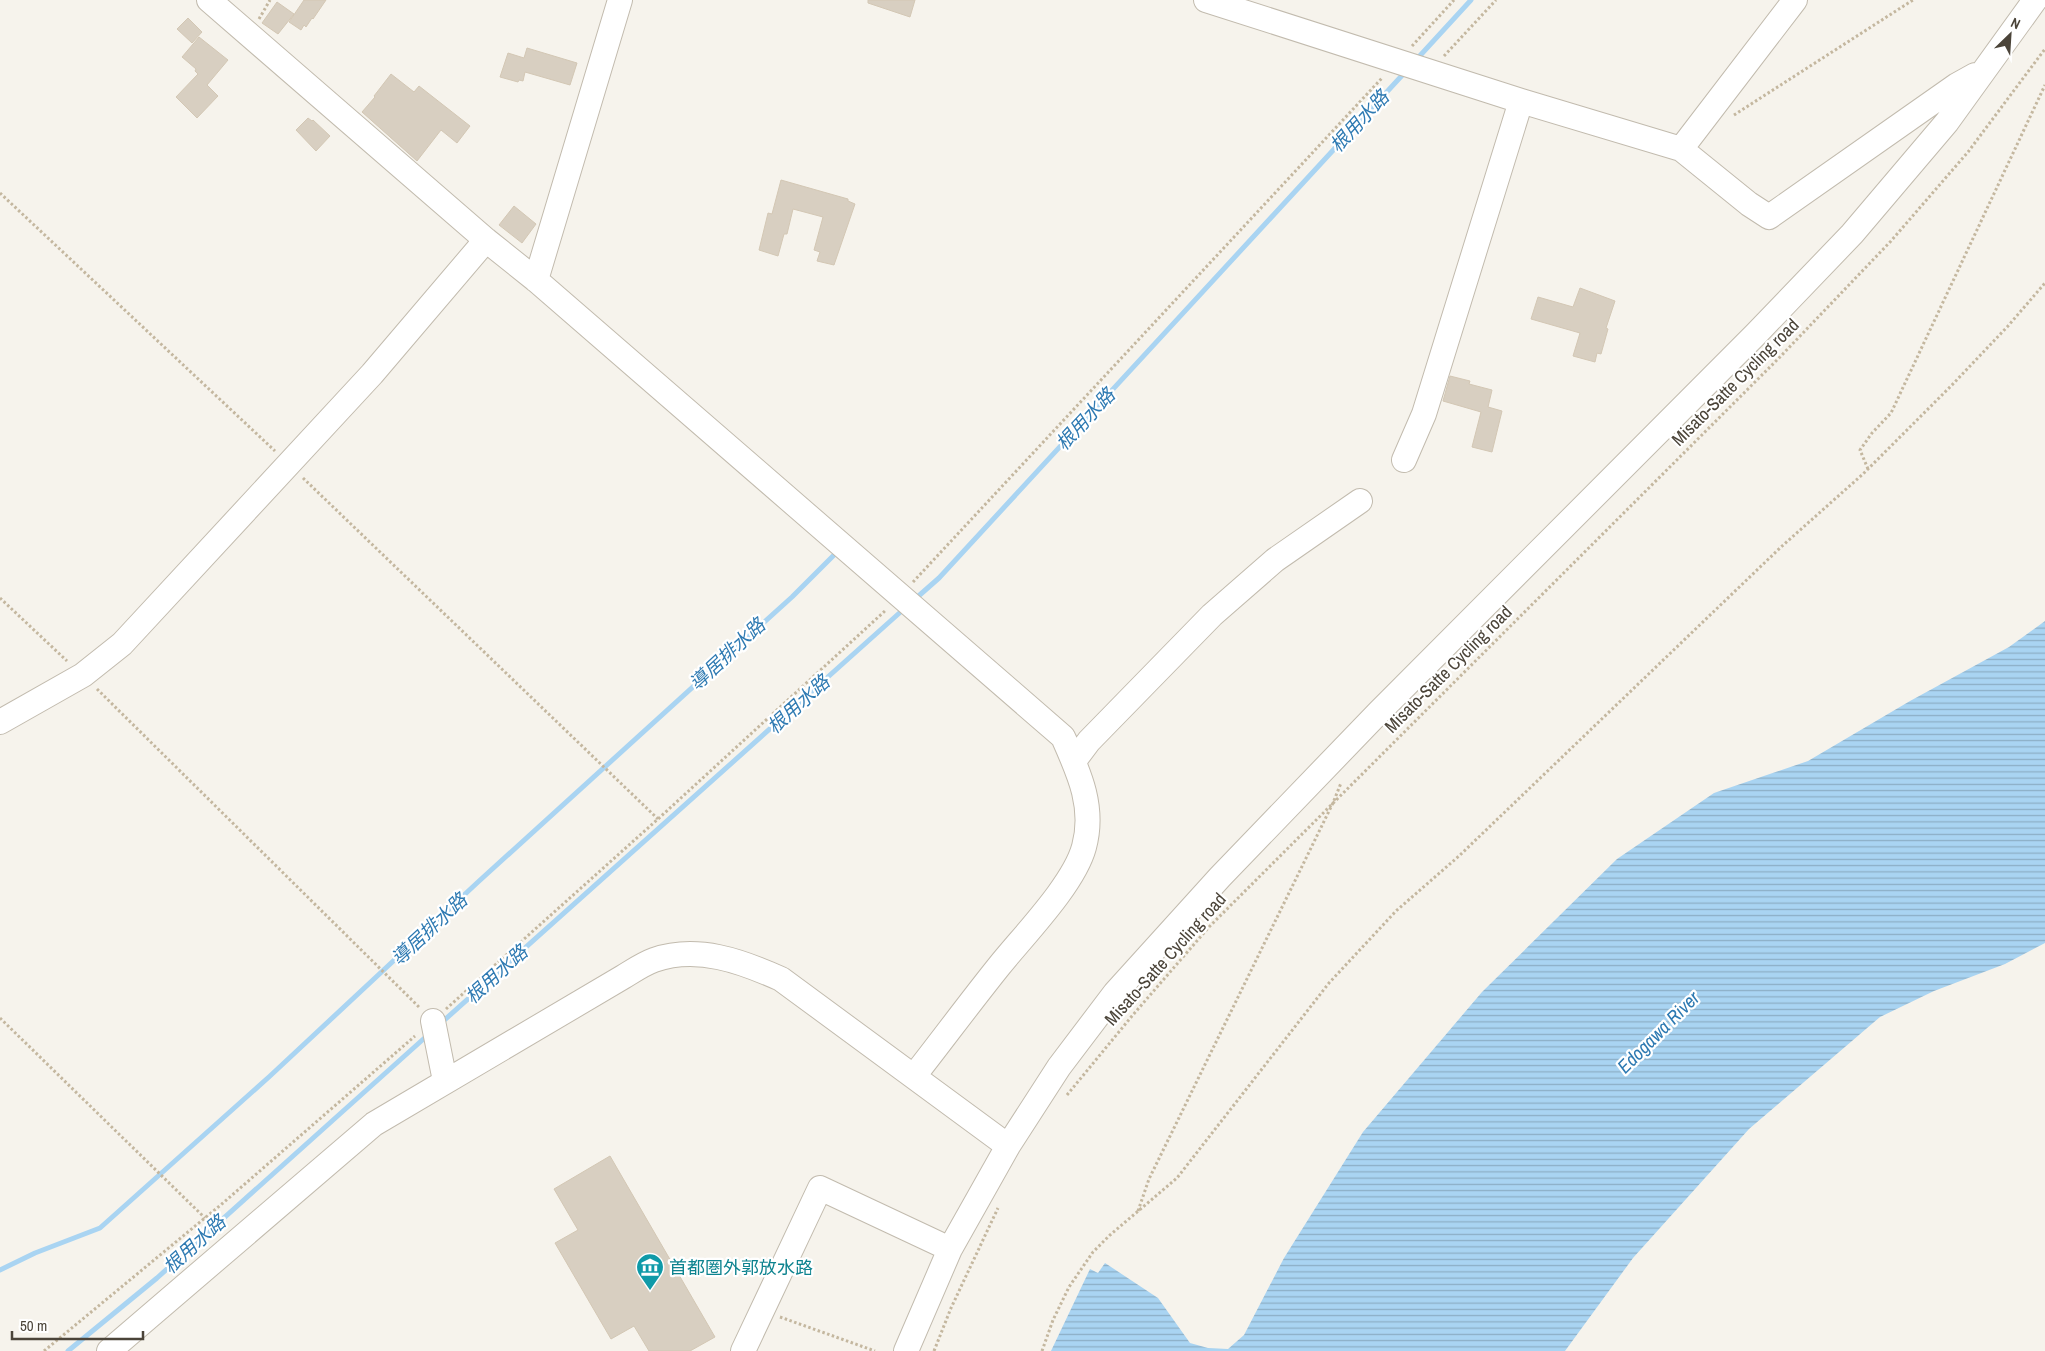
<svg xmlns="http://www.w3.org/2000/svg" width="2045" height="1351" viewBox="0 0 2045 1351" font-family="'Archivo Narrow','Noto Sans JP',sans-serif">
<defs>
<pattern id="water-rules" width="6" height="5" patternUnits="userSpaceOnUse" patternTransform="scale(1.25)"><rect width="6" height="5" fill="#a9d4f2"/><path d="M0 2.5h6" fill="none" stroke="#8caec5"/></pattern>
</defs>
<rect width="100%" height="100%" fill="#f6f3ec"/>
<path fill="url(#water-rules)" d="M 2045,621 L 2045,943 L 2005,964 L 1934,991 L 1880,1017 L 1749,1129 L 1633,1258 L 1565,1351 L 1051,1351 L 1090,1269 L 1098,1273 L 1105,1263 L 1158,1298 L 1190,1343 L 1208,1348 L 1228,1349 L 1244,1335 L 1284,1258 L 1363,1132 L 1482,992 L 1617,859 L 1714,793 L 1808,761 L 1910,701 L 2009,647 Z"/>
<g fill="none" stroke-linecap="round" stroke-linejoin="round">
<path stroke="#a9d4f2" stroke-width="5" d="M 1416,60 L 1471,0
M 914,600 L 939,578 L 1407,70
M 440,1024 L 905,608
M 0,1270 L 35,1253 L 100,1228 L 270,1076 L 478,882 L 792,597 L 836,553 L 838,555
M 68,1351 L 157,1278 L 429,1034"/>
</g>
<path fill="#d8cfc1" stroke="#d3c7b4" d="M 304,0 L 326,0 L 313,19 L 312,18 L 306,27 L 304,25 L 301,30 L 289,22 Z
M 868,0 L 915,0 L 910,17 L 868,3 Z
M 277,2 L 294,14 L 278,34 L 262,23 Z
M 188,18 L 202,32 L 192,43 L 177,29 Z
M 199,37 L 228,60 L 207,85 L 218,96 L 197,118 L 176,97 L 198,74 L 195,71 L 196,69 L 182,57 Z
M 527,48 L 577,63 L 570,85 L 525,72 L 523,81 L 519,80 L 518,82 L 500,77 L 508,53 L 524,58 Z
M 391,74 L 414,92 L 419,86 L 470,126 L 457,143 L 441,130 L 417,161 L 362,112 L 375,97 L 374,96 Z
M 308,118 L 312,121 L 313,120 L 330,136 L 316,151 L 296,130 Z
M 781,180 L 848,199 L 848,201 L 855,204 L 834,265 L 817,261 L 820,252 L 814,250 L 823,217 L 793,209 L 787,234 L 784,234 L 778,256 L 759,250 L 768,213 L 772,214 Z
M 514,206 L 536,224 L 522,243 L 499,225 Z
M 1580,288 L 1615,301 L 1606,328 L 1608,329 L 1601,354 L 1597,353 L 1595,362 L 1573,356 L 1580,333 L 1531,319 L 1538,297 L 1573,307 Z
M 1450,376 L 1470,381 L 1469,384 L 1492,390 L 1488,407 L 1502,411 L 1492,452 L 1472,447 L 1481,412 L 1443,401 Z
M 610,1156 L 715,1337 L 690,1351 L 649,1351 L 634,1326 L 611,1339 L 555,1243 L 578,1230 L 554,1189 Z"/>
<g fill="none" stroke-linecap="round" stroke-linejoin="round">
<g stroke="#c2bbae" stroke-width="26">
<path id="minor" d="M 209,0 L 486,240 L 536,280 L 1063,737 C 1079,773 1095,807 1084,847 C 1074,884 1025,934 1000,965 C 971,1001 943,1039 914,1076
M 1206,0 L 1521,101 L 1681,149 L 1749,204 L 1769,217 L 1957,85 L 1975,75
M 1681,149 L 1795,0
M 536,280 L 620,0
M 1404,460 L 1424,414 L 1521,101
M 0,722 L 83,675 L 122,644 L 372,374 L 486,240
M 1074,761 L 1089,741 L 1212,615 L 1275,560 L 1360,501
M 433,1021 L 445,1081
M 109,1351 L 374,1124 L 623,977 C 633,971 643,964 654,960 C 697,945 741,961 781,979 L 1008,1146
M 743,1351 L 820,1188 L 950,1249
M 906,1351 L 950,1249 L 1008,1146 L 1059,1067 L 1115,993 L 1220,877 L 1379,712 L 1756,334 L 1852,234 L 1947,122 L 2035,0"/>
</g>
<path stroke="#c4b79f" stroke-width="3" stroke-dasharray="2.5 2.5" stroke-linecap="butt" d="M 259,19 L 270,0
M 1412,46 L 1454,0
M 1444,56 L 1496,0
M 1734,115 L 1913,0
M 0,193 L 275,451
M 1868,469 L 1860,450 L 1872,433 L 1891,413 L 2045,85
M 303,478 L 658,819
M 913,582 L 1382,78
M 0,598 L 67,661
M 97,689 L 420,1008
M 446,1009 L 658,819 L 886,610
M 0,1018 L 205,1218
M 1067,1095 L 1132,1016 L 1209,927 L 1779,358 L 1891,241 L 1968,152 L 2045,49
M 1138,1211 L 1149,1179 L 1333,803 L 1341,783
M 780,1317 L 875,1351
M 44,1351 L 223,1203 L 415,1036
M 934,1351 L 951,1308 L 998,1208
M 1042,1351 L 1053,1320 L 1069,1287 L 1093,1252 L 1110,1235 L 1177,1178 L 1329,983 L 1396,911 L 1459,856 L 1781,547 L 1863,474 L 1951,386 L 2008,326 L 2045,283"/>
<use href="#minor" stroke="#fff" stroke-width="24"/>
</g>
<defs>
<g id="museum-pin" transform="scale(1.4375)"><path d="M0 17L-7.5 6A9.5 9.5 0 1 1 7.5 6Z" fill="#0f9aa8" stroke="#fff"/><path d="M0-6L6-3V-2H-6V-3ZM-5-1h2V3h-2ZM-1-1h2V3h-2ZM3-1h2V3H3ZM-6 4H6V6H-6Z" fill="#fff"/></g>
</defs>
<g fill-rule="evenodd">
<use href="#museum-pin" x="650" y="1267"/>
</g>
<g text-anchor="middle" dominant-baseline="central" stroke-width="4.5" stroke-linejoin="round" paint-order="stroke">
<g font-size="18" fill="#4b4439" stroke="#fff">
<text transform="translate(1735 382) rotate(-45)">Misato-Satte Cycling road</text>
<text transform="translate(1448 669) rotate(-45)">Misato-Satte Cycling road</text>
<text transform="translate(1165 959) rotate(-48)">Misato-Satte Cycling road</text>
</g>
<g font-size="18" fill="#0d838f" stroke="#fff" text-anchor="start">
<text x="669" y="1267">首都圏外郭放水路</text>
</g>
<g font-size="19" font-style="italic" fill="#2e7ab2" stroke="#fff">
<text transform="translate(1359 121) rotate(-47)">根用水路</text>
<text transform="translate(1085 419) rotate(-47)">根用水路</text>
<text transform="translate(727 654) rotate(-43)">導居排水路</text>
<text transform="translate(798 704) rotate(-42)">根用水路</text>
<text transform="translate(429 929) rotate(-43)">導居排水路</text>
<text transform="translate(496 974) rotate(-42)">根用水路</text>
<text transform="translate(1658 1032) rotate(-45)">Edogawa River</text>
<text transform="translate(194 1244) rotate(-42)">根用水路</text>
</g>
</g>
<g transform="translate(2010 35) rotate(25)" stroke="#ffffff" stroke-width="4" paint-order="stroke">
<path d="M0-4L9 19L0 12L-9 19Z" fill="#4b4439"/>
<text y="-8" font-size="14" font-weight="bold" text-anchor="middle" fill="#4b4439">N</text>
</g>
<path d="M12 1331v8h131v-8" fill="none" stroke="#4b4439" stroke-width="2.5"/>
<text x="20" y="1331" font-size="15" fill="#4b4439" stroke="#ffffff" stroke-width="4" paint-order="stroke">50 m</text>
</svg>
